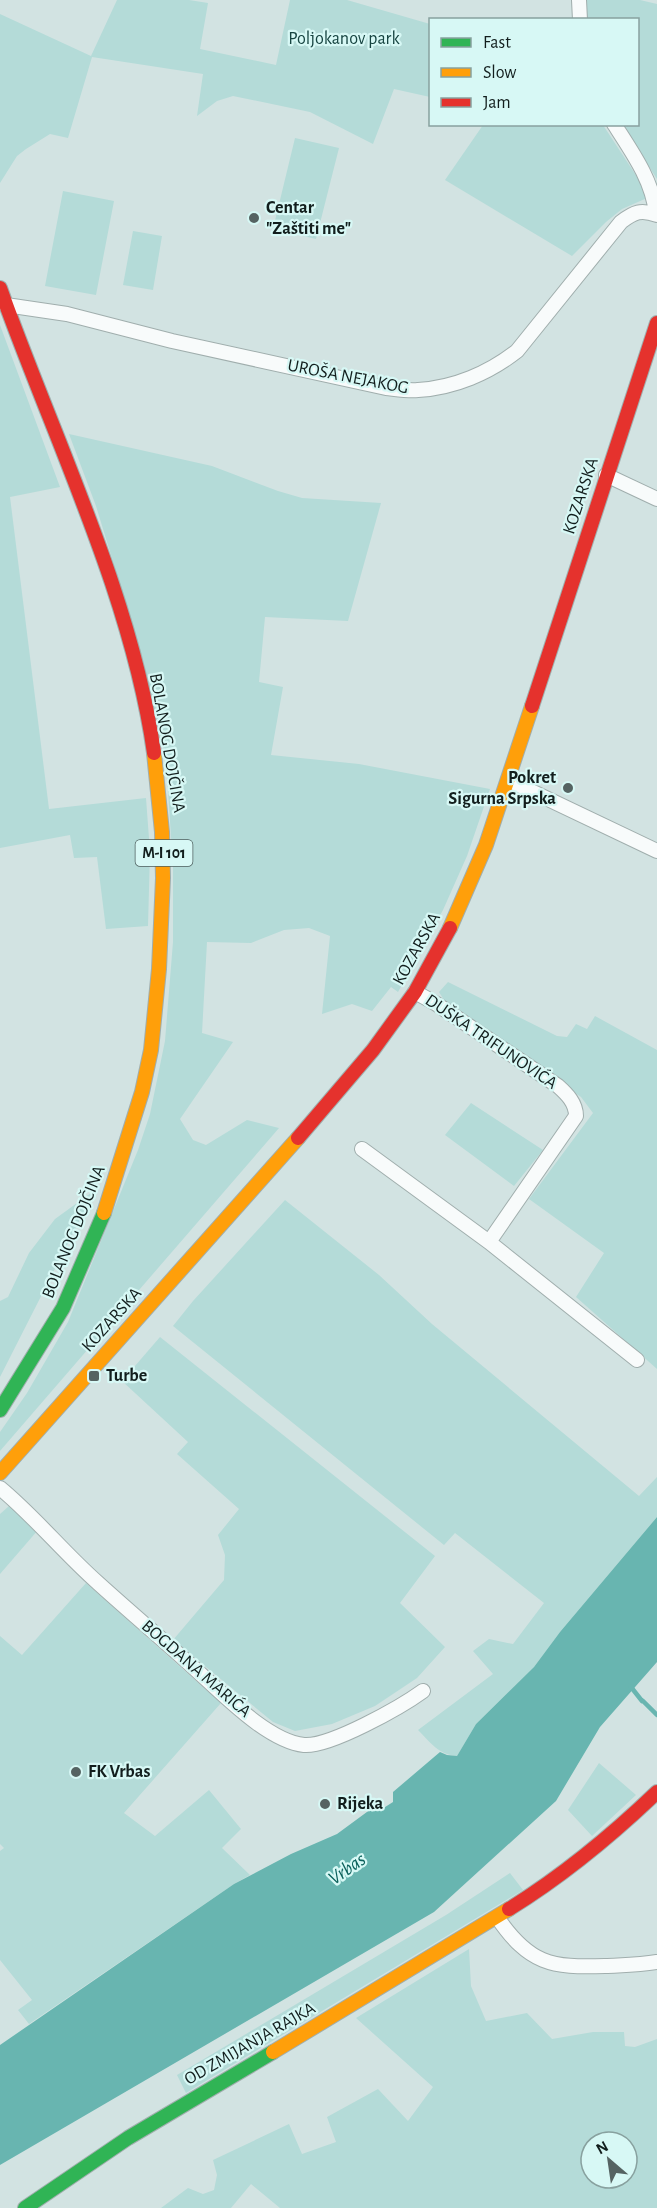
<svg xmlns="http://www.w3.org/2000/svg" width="657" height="2208" viewBox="0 0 657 2208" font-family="'Alegreya Sans',sans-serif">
<rect width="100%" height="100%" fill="#d2e3e2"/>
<path fill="#b4dbd8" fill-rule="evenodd" d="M 117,0 L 189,0 L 208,3 L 200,49 L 276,65 L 290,0 L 347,0 L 430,24 L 430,97 L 394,89 L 373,144 L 310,112 L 233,96 L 217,101 L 197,116 L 203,74 L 92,57 L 68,138 L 50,134 L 26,149 L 17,156 L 0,183 L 0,14 L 91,56 Z
M 585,0 L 640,0 L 657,4 L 657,179 L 622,125 L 638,124 L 638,20 L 587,19 Z
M 483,125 L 603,125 L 645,189 L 647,198 L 622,209 L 606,222 L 572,256 L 445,180 Z
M 295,138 L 339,148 L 316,239 L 273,229 Z
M 63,191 L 114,201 L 96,295 L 45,286 Z
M 133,231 L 162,236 L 153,290 L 123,285 Z
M 0,325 L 60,487 L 10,497 L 49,809 L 146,798 L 150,852 L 148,926 L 106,929 L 97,857 L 74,858 L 70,835 L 0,848 Z
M 69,434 L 212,466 L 278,491 L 302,498 L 381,503 L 348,621 L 265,617 L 259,682 L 283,687 L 271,755 L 359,764 L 490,789 L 467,856 L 443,910 L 398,992 L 391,987 L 372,1011 L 352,1004 L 322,1014 L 330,936 L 309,928 L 284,930 L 251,943 L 207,942 L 202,1033 L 233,1042 L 180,1119 L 193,1140 L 206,1145 L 247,1120 L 279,1128 L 0,1451 L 0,1432 L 27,1393 L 68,1322 L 138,1150 L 150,1114 L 165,1041 L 173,942 L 173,867 L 166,760 L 144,663 L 96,506 Z
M 448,982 L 557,1036 L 567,1037 L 576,1024 L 587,1029 L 595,1016 L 657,1050 L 657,1369 L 576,1297 L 604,1253 L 529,1199 L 593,1113 L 581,1097 L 444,1000 L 439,992 Z
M 471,1103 L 543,1150 L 514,1186 L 445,1135 Z
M 95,1190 L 0,1377 L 0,1301 L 8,1297 L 29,1253 L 55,1219 Z
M 285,1200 L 379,1275 L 432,1324 L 639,1496 L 657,1477 L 657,1517 L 560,1632 L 534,1667 L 476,1724 L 457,1756 C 439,1755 430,1742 418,1730 L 493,1674 L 473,1651 L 489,1639 L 513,1644 L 544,1603 L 455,1533 L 444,1545 L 173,1326 L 193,1301 Z
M 160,1337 L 435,1556 L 400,1603 L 445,1647 L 417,1678 L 375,1706 L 332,1724 L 295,1731 L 273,1722 L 173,1640 L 224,1580 L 225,1555 L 218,1535 L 239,1509 L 177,1454 L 188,1442 L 122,1381 Z
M 9,1506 L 15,1507 L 38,1530 L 0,1574 L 0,1514 Z
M 86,1583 L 221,1703 L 124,1813 L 155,1836 L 209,1790 L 241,1829 L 222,1848 L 250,1875 L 234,1884 L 29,2024 L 18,2010 L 32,2000 L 0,1960 L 0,1851 L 4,1848 L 0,1844 L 0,1636 L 22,1655 Z
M 599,1763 L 636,1795 L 592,1836 L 568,1810 Z
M 510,1873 L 523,1890 L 186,2093 L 177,2075 L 446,1915 Z
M 469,1949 L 471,1986 L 486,2021 L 527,2013 L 552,2039 L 593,2032 L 624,2032 L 625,2046 L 635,2047 L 657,2039 L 657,2208 L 280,2208 L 251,2184 L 231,2208 L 161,2208 L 188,2188 L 203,2194 L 214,2190 L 217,2175 L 213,2160 L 289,2124 L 302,2154 L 336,2142 L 327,2117 L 378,2089 L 408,2121 L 433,2087 L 356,2018 ZM 591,2142 L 627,2142 L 627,2178 L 591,2178 Z"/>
<path fill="#68b5b0" d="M 657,1517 L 657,1662 L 600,1727 L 556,1801 L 434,1912 L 0,2165 L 0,2045 L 234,1884 L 291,1854 L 337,1834 L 371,1809 L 382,1809 L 393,1802 L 393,1792 L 440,1752 L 447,1755 L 457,1756 L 476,1724 L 534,1667 L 560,1632 Z"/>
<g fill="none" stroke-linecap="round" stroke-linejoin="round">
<path stroke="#68b5b0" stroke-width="4.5" d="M 631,1687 L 642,1701
M 643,1701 L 657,1715"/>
<g stroke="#a0aead" stroke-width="16">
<path id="street" d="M 579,0 L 580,20
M 614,124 C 632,152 653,181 656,214
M 6,305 L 67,314 L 172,341 L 386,388 C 396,389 408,391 418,390 C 454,388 489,373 517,351 L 621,222 C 634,212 641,209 657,215
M 606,475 L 657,499
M 508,780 L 657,851
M 415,992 L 435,1003 L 558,1086 C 567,1094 576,1103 576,1116 L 489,1242
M 362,1149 L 489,1242 L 637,1360
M 0,1488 C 35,1517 64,1553 98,1583 C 130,1612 162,1639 194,1668 C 221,1692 267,1741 304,1745 C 330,1747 401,1707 423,1691
M 497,1917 C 529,1964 551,1968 605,1966 C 623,1965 640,1965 657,1962"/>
</g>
<g stroke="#a0aead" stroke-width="16">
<path id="fast" d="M 0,1410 L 63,1308 L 104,1213
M 25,2208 L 128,2138 L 273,2052"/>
</g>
<g stroke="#a0aead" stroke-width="16">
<path id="slow" d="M 450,928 L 486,845 L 532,706
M 104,1213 L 142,1092 L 151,1050 L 159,969 L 163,878 L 162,832 L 154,753
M 0,1473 L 298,1138
M 273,2052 L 509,1909"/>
</g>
<g stroke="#a0aead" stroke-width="16">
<path id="jam" d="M 0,288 C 53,437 132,596 154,753
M 532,706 L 657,323
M 298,1138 L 373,1050 L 415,992 L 450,928
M 509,1909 C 564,1875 611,1836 657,1792"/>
</g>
<use href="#street" stroke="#f8fbfb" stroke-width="14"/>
<use href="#fast" stroke="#30b455" stroke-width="14"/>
<use href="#slow" stroke="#ff9f0a" stroke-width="14"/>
<use href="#jam" stroke="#e5322d" stroke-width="14"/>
</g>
<g fill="#556362" stroke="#d7f8f5" stroke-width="2">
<circle cx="254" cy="218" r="6"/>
<circle cx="568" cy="788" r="6"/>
<rect x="88" y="1370" width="12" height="12" rx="3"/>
<circle cx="76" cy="1772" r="6"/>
<circle cx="325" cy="1804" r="6"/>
</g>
<g text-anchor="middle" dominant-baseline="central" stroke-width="4.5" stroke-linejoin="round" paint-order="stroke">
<rect fill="#d7f8f5" stroke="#4d5f5e" stroke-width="1.5" x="135.5" y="840" width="57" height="26" rx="4.5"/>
<g font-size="16" font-weight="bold" fill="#121e1d">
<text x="164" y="853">M-I 101</text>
</g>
<g font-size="18" fill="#174441" stroke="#d7f8f5">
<text x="344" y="39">Poljokanov park</text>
</g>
<g font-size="18" font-weight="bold" fill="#121e1d" stroke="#d7f8f5" text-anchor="start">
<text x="266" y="208">Centar<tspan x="266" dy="21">"Zaštiti me"</tspan></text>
<text x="556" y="778" text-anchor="end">Pokret<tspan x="556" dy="21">Sigurna Srpska</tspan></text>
<text x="106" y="1376">Turbe</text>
<text x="88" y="1772">FK Vrbas</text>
<text x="337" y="1804">Rijeka</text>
</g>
<g font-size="18" fill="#121e1d" stroke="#d7f8f5">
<text transform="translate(348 377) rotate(11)">UROŠA NEJAKOG</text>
<text transform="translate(581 496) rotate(-72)">KOZARSKA</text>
<text transform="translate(167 743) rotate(80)">BOLANOG DOJČINA</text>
<text transform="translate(417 949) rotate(-61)">KOZARSKA</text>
<text transform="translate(491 1042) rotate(34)">DUŠKA TRIFUNOVIĆA</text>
<text transform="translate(74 1232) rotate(-68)">BOLANOG DOJČINA</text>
<text transform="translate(112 1320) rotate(-48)">KOZARSKA</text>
<text transform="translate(196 1669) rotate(41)">BOGDANA MARIĆA</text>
<text transform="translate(250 2044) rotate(-30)">OD ZMIJANJA RAJKA</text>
</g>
<g font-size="20" font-style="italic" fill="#0c615c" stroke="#d7f8f5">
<text transform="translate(347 1869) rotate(-35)">Vrbas</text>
</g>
</g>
<rect x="429" y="18" width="210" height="108" fill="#d7f8f5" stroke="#88a19f" stroke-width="1.5"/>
<rect x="441" y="38" width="30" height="9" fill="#30b455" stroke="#88a19f" stroke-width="1.5"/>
<text x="483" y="48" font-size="18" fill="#121e1d">Fast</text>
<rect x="441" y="68" width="30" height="9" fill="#ff9f0a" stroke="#88a19f" stroke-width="1.5"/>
<text x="483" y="78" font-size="18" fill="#121e1d">Slow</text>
<rect x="441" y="98" width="30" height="9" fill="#e5322d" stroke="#88a19f" stroke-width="1.5"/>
<text x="483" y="108" font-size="18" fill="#121e1d">Jam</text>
<g transform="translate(609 2160) rotate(331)"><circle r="28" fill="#d7f8f5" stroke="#88a19f" stroke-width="1.5"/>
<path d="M0-4.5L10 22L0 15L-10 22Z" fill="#556362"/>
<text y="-9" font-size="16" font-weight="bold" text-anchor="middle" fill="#121e1d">N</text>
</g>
</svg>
